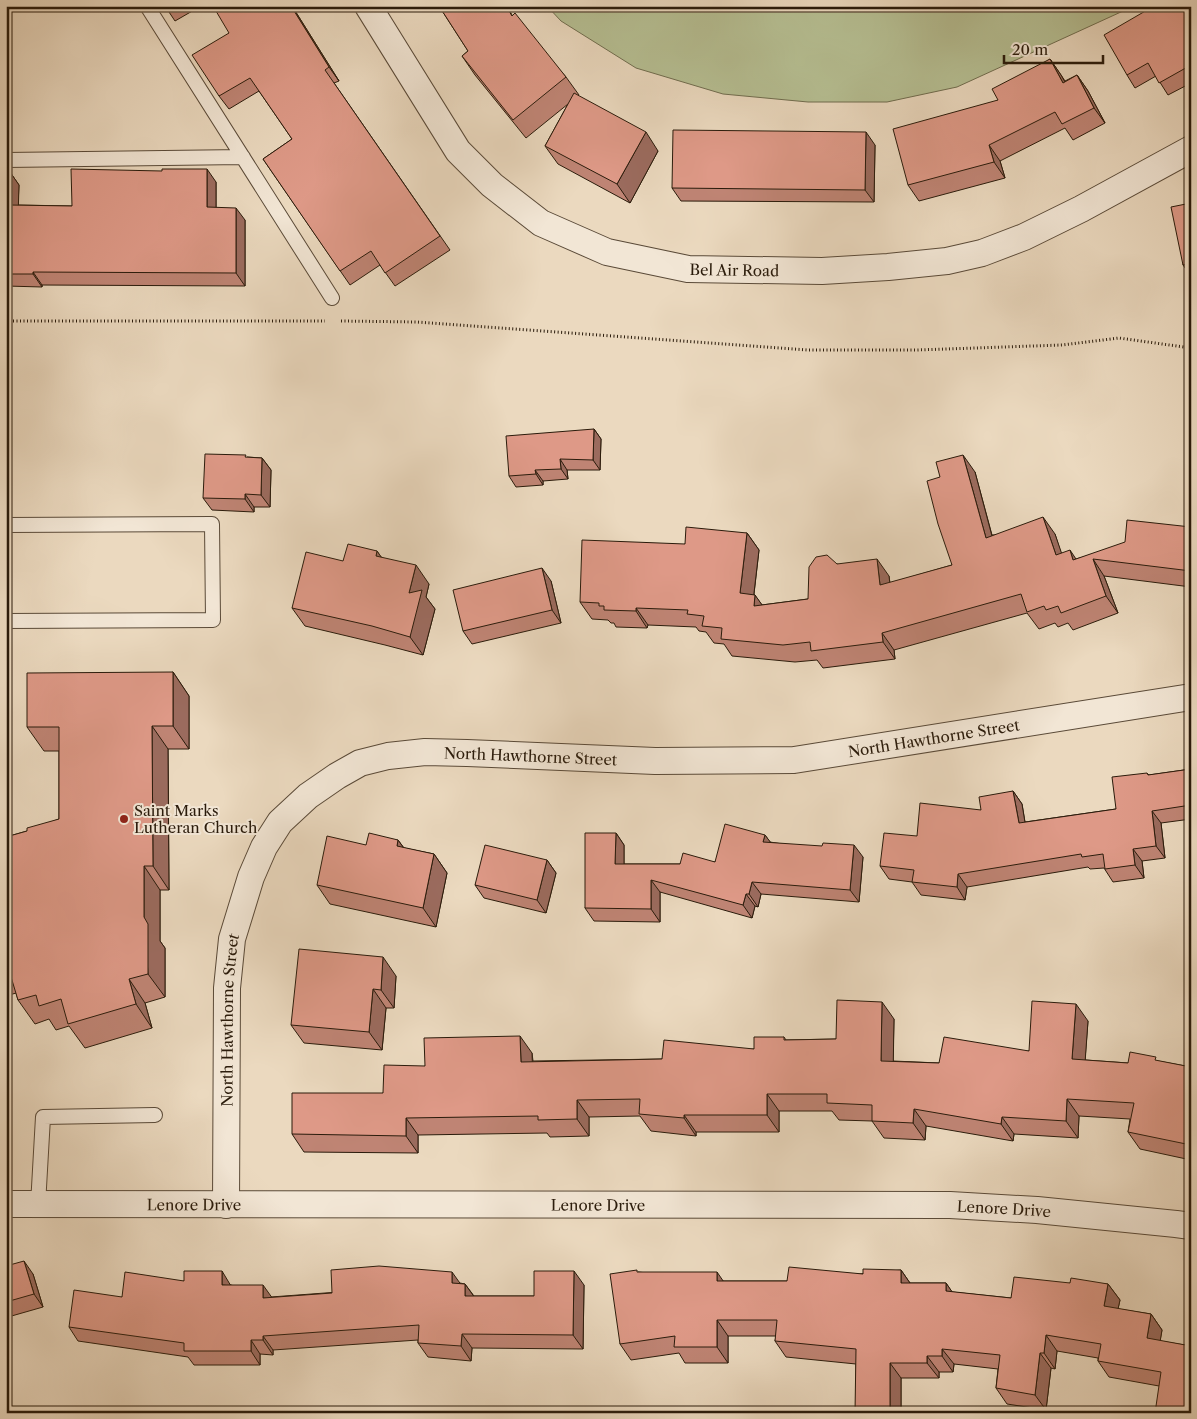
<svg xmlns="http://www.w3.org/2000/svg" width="1197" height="1419" viewBox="0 0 1197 1419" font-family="'Libre Caslon Text',serif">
<rect width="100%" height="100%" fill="#ebd9bf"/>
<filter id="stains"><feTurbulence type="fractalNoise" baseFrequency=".004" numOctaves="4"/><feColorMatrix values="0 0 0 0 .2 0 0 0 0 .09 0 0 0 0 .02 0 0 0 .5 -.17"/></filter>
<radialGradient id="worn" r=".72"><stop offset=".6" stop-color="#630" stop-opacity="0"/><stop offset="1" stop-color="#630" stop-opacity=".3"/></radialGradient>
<path fill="#b6bf93" stroke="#706d4f" d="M 547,6 L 1134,6 L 957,87 L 887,102 L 808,102 L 723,94 L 636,68 L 561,21 Z"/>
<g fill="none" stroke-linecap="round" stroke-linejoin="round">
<g stroke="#5a4a38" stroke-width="16">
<path id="lane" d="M 147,6 L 332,298
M 6,160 L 243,157
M 6,525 L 212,524 L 213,620 L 6,621
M 38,1205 L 43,1117 L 155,1115"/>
</g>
<g stroke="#5a4a38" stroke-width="28">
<g id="street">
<path id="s1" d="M 368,6 L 458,151 L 492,185 L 541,223 L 607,252 L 688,269 L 822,271 L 888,267 L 947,261 L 982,253 L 1024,237 L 1081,209 L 1191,149"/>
<path id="s2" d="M 6,1204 L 950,1205 L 1037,1210 L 1176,1224 L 1191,1226"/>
<path id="s3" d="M 226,1205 L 227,988 L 232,939 L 251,877 L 264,847 L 280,822 L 308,796 L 337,776 L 360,763 L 388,756 L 425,752 L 467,753 L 655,761 L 794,760 L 1191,697"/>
</g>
</g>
<path stroke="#2a1b0b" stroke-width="3" stroke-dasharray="1 2.5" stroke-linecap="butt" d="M 6,321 L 325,321
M 341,321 L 417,322 L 808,350 L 917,350 L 1062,345 L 1119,338 L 1191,348"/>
<use href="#lane" stroke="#f2e6d5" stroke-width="14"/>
<use href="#street" stroke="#f2e6d5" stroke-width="26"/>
</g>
<path fill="#bf8474" stroke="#2a1b0b" d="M 165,6 L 201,6 L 175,21 Z
M 292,6 L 339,81 L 334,83 L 450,250 L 395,286 L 380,265 L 350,285 L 263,159 L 292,139 L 259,91 L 229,109 L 219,96 L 229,33 Z
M 439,6 L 507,6 L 512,15 L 566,77 L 579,95 L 578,96 L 658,151 L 630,203 L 558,164 L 545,146 L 568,104 L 526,138 L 475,75 L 462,56 L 468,51 Z
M 1191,6 L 1191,83 L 1168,95 L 1156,76 L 1135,88 L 1127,75 Z
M 1050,59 L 1061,75 L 1065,81 L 1077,75 L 1088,91 L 1105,123 L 1073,140 L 1065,128 L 1000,161 L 1005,178 L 919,201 L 908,185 L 998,100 Z
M 875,145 L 874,202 L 681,201 L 672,188 Z
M 6,172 L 10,172 L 19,185 L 18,205 L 72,206 L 216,182 L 216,208 L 245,220 L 245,286 L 42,285 L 42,287 L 6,286 Z
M 1191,203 L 1191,276 L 1183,265 Z
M 594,429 L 601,439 L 600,470 L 567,470 L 568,479 L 543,481 L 543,485 L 516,487 L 509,476 Z
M 247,457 L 262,458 L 271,470 L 270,507 L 254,507 L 254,512 L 212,510 L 203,498 Z
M 975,472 L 992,535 L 1055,534 L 1061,553 L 1076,559 L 1191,527 L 1191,587 L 1104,576 L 1118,613 L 1073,630 L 1068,623 L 1058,627 L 1055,623 L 1039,629 L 1027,613 L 894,650 L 895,659 L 823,668 L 817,660 L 795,662 L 732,656 L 724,644 L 714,643 L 706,632 L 699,631 L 696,627 L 648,625 L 647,628 L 616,627 L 614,623 L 611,623 L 608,620 L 592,619 L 580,602 L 685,544 L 747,533 L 759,550 L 754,594 L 762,605 L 808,599 L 837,564 L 889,576 L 890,583 L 952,565 Z
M 377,551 L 381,557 L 429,584 L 426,597 L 435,609 L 423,655 L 385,645 L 305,626 L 292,608 L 343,561 Z
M 551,581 L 561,623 L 472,644 L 463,631 Z
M 173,672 L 189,696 L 189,749 L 168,749 L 169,890 L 160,890 L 160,941 L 165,948 L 165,997 L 145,1003 L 152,1028 L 85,1048 L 69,1026 L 56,1030 L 49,1019 L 35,1024 L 18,1000 L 16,993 L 6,996 L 6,837 L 27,831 L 59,819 L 59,751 L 44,751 L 27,727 Z
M 1191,769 L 1191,819 L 1161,823 L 1165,858 L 1142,861 L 1144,878 L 1113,882 L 1104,868 L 1090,869 L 1088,867 L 967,887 L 965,900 L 921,895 L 912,882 L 889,879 L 880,866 L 917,836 L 981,810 L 1013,791 L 1022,804 L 1025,822 L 1116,809 L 1147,773 L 1149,775 Z
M 616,833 L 624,845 L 624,864 L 680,864 L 715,862 L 765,835 L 770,842 L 863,857 L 859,902 L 761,894 L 758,907 L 755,906 L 752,918 L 660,892 L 660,922 L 594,921 L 585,908 Z
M 398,840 L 404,848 L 434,854 L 447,873 L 436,927 L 330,904 L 317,885 L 366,845 Z
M 547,860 L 556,873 L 546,913 L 484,898 L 475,885 Z
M 396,976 L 394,1008 L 386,1008 L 382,1050 L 304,1043 L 291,1025 Z
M 894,1019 L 893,1061 L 939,1063 L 1029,1051 L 1088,1021 L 1085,1060 L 1128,1063 L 1158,1061 L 1191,1067 L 1191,1160 L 1140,1149 L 1128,1132 L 1130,1119 L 1079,1116 L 1078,1138 L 1014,1134 L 1013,1141 L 926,1126 L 925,1140 L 884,1138 L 872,1121 L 839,1120 L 832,1111 L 779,1111 L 779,1132 L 696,1132 L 696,1136 L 651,1131 L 640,1116 L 589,1117 L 589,1136 L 550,1137 L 547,1133 L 418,1135 L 418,1153 L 304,1152 L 292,1134 L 383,1093 L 425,1066 L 532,1053 L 533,1061 L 662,1059 L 754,1049 L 784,1037 L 786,1040 L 836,1039 Z
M 6,1266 L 33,1274 L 43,1307 L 8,1317 L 9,1322 L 6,1322 Z
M 901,1270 L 910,1283 L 946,1283 L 952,1292 L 1011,1298 L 1070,1283 L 1108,1284 L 1120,1300 L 1118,1309 L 1151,1314 L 1162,1330 L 1160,1341 L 1191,1346 L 1159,1386 L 1109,1377 L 1098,1361 L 1098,1358 L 1057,1351 L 1055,1369 L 1051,1368 L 1046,1410 L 1007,1404 L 996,1388 L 998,1369 L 954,1364 L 953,1372 L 939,1372 L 939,1378 L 901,1378 L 901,1413 L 856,1413 L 856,1364 L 786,1357 L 775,1341 L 776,1336 L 728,1336 L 728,1363 L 685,1363 L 679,1353 L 631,1360 L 620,1344 L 638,1272 L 723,1281 L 787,1281 Z
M 184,1281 L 231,1285 L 271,1297 L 460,1283 L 465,1284 L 474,1296 L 534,1296 L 584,1285 L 583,1349 L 472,1348 L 471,1361 L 428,1357 L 418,1343 L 418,1340 L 273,1350 L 273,1355 L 260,1354 L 260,1365 L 194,1365 L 188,1357 L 78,1341 L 69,1327 L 122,1297 Z"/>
<path fill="#9b6b5e" stroke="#2a1b0b" d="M 291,6 L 292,6 L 339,81 L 329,67 Z
M 1050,59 L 1061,75 L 1074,98 L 1063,83 Z
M 1077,75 L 1088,91 L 1105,123 L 1094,108 Z
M 646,132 L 658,151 L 630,203 L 617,184 Z
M 866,132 L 875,145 L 874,202 L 865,190 Z
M 989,145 L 1000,161 L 1005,178 L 994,162 Z
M 207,169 L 216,182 L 216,220 L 207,207 Z
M 10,172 L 19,185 L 18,218 L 9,205 Z
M 236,208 L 245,220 L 245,286 L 236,273 Z
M 33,272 L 42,285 L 42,287 L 33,274 Z
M 594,429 L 601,439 L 600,470 L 593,460 Z
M 963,455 L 975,472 L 997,555 L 986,538 Z
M 262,458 L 271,470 L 270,507 L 261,495 Z
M 560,459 L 567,470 L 568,479 L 561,469 Z
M 535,470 L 543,481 L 543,485 L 536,474 Z
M 245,494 L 254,507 L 254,512 L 245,499 Z
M 1043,517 L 1055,534 L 1068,572 L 1056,555 Z
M 747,533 L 759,550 L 752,610 L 740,593 Z
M 1070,550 L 1082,568 L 1073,560 Z
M 377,551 L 390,570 L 376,556 Z
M 877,559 L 889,576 L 892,602 L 880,585 Z
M 1093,559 L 1104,576 L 1118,613 L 1106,596 Z
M 416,565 L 429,584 L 426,597 L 435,609 L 423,655 L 410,637 L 409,593 Z
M 542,568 L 551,581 L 561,623 L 552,610 Z
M 755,595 L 767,612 L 754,606 Z
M 636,608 L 648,625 L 647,628 L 636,611 Z
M 882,633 L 894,650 L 895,659 L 883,642 Z
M 173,672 L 189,696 L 189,749 L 173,726 Z
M 152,726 L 168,749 L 169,890 L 153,866 Z
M 1013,791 L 1022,804 L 1027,835 L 1019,823 Z
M 1152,811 L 1161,823 L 1165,858 L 1156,846 Z
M 616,833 L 624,845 L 624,877 L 615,864 Z
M 765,835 L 774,847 L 763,842 Z
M 398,840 L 411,858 L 397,846 Z
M 854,845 L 863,857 L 859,902 L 850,890 Z
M 1133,849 L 1142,861 L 1144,878 L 1135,865 Z
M 434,854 L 447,873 L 436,927 L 423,908 Z
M 547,860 L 556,873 L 546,913 L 537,900 Z
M 144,866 L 160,890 L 160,941 L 165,948 L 165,997 L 148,974 L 144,917 Z
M 958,874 L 967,887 L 965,900 L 957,887 Z
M 651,880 L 660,892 L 660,922 L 651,909 Z
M 752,882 L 761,894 L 758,907 L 749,894 Z
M 746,894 L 755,906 L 752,918 L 743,905 Z
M 383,957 L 396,976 L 394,1008 L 381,990 Z
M 129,979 L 145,1003 L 152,1028 L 136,1004 Z
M 373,989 L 386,1008 L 382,1050 L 369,1032 Z
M 882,1002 L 894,1019 L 893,1078 L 881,1061 Z
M 1076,1004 L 1088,1021 L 1084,1077 L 1072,1059 Z
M 520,1036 L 532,1053 L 533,1079 L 521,1062 Z
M 767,1094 L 779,1111 L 779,1132 L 767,1115 Z
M 1067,1099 L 1079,1116 L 1078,1138 L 1066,1121 Z
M 577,1100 L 589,1117 L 589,1136 L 577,1119 Z
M 914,1109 L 926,1126 L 925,1140 L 913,1123 Z
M 684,1115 L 696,1132 L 696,1136 L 684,1118 Z
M 1002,1117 L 1014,1134 L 1013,1141 L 1001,1124 Z
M 406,1118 L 418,1135 L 418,1153 L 406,1136 Z
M 24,1261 L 33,1274 L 43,1307 L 34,1294 Z
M 901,1270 L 912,1286 L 901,1283 Z
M 222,1271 L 231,1286 L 222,1285 Z
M 574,1271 L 584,1285 L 583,1349 L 573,1335 Z
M 452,1272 L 462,1286 L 452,1283 Z
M 717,1272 L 728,1288 L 717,1281 Z
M 946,1283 L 957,1299 L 946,1291 Z
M 465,1284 L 475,1298 L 465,1296 Z
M 1108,1284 L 1120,1300 L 1115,1322 L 1104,1306 Z
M 263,1285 L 273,1299 L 263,1298 Z
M 1151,1314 L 1162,1330 L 1158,1354 L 1147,1338 Z
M 717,1320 L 728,1336 L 728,1363 L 717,1347 Z
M 462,1334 L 472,1348 L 471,1361 L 461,1346 Z
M 1046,1335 L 1057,1351 L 1055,1369 L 1044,1353 Z
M 263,1336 L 273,1350 L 273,1355 L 263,1340 Z
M 251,1340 L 260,1354 L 260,1365 L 251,1351 Z
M 942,1349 L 954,1364 L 953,1372 L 942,1356 Z
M 1040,1353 L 1051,1368 L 1046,1410 L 1035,1395 Z
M 927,1356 L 939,1372 L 939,1378 L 927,1363 Z
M 890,1363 L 901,1378 L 901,1413 L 890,1412 Z"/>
<path fill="#de9987" stroke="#2a1b0b" d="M 213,6 L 291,6 L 329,67 L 325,70 L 440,236 L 385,273 L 371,251 L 340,271 L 263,159 L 292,139 L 250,78 L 219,96 L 192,55 L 229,33 Z
M 439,6 L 506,6 L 512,16 L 515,13 L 566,77 L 513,120 L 462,56 L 468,51 Z
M 1154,6 L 1191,6 L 1191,65 L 1159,83 L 1148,63 L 1127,75 L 1104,35 Z
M 1050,59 L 1063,83 L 1077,75 L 1094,108 L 1062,124 L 1055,112 L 989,145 L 994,162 L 908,185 L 893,129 L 998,100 L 992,89 Z
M 574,93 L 646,132 L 617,184 L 545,146 Z
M 673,130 L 866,132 L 865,190 L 672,188 Z
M 71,169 L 162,171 L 162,169 L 207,169 L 207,207 L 236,208 L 236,273 L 33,272 L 33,274 L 6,274 L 6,172 L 10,172 L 9,205 L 72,206 Z
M 1191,203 L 1191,264 L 1183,265 L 1171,207 Z
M 594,429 L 593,460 L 560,459 L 561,469 L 535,470 L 536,474 L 509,476 L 506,436 Z
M 205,454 L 246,455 L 245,457 L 262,458 L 261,495 L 245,494 L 245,499 L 203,498 Z
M 963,455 L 986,538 L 1043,517 L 1056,555 L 1070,550 L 1073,560 L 1125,542 L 1127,520 L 1191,527 L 1191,571 L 1093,559 L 1106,596 L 1061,613 L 1058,606 L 1046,610 L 1044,606 L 1027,612 L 1021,594 L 882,633 L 883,642 L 811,651 L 810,642 L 783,645 L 721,639 L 722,628 L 702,626 L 704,616 L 687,614 L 688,610 L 636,608 L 636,611 L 604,610 L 604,606 L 599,606 L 599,603 L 580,602 L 582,540 L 685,544 L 686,527 L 747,533 L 740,593 L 755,595 L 754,606 L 808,599 L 809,567 L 816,557 L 827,555 L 837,564 L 877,559 L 880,585 L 952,565 L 938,524 L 927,481 L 940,477 L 936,462 Z
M 348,544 L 377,551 L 376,556 L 416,565 L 409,593 L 422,590 L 410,637 L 372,626 L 292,608 L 306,552 L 343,561 Z
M 542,568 L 552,610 L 463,631 L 453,590 Z
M 173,672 L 173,726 L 152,726 L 153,866 L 144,866 L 144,917 L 148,924 L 148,974 L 129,979 L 136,1004 L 68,1024 L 61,999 L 39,1006 L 36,995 L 18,1000 L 8,967 L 6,967 L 6,837 L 27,831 L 27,828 L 59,819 L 59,727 L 27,727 L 27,673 Z
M 1191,769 L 1191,805 L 1152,811 L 1156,846 L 1133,849 L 1135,865 L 1105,869 L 1103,854 L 1082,857 L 1081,854 L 958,874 L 957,887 L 912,882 L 914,870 L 880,866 L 884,833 L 917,836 L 920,803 L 981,810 L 979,797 L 1013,791 L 1019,823 L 1116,809 L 1112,777 L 1147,773 L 1148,775 Z
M 725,824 L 765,835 L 763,842 L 822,846 L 823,843 L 854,845 L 850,890 L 752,882 L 749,894 L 746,894 L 743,905 L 651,880 L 651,909 L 585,908 L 585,833 L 616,833 L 615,864 L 680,864 L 683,853 L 715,862 Z
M 369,833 L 398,840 L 397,846 L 434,854 L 423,908 L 317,885 L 327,836 L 366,845 Z
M 485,845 L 547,860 L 537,900 L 475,885 Z
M 299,949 L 383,957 L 381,990 L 373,989 L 369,1032 L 291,1025 Z
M 837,1000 L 882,1002 L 881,1061 L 939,1063 L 944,1037 L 1029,1051 L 1032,1001 L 1076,1004 L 1072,1059 L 1128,1063 L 1130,1052 L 1156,1057 L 1155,1060 L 1191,1067 L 1191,1145 L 1128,1132 L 1134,1103 L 1067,1099 L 1066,1121 L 1002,1117 L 1001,1124 L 914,1109 L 913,1123 L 872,1121 L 872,1105 L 827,1103 L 827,1094 L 767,1094 L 767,1115 L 684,1115 L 684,1118 L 639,1114 L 640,1099 L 577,1100 L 577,1119 L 538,1120 L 538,1116 L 406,1118 L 406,1136 L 292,1134 L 292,1093 L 383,1093 L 384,1065 L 425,1066 L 424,1038 L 520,1036 L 521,1062 L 662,1059 L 664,1040 L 754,1049 L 754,1037 L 784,1037 L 784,1040 L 836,1039 Z
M 24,1261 L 34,1294 L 6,1302 L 6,1266 Z
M 379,1266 L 452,1272 L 452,1283 L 465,1284 L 465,1296 L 534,1296 L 534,1271 L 574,1271 L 573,1335 L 462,1334 L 461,1346 L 418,1343 L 419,1325 L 263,1336 L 263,1340 L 251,1340 L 251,1351 L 184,1351 L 184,1343 L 69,1327 L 74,1290 L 122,1297 L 125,1272 L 184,1281 L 184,1271 L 222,1271 L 222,1285 L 263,1285 L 263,1298 L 332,1293 L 331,1270 Z
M 789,1267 L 863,1274 L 863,1269 L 901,1270 L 901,1283 L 946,1283 L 946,1291 L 1011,1298 L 1014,1277 L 1070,1283 L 1071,1278 L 1108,1284 L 1104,1306 L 1151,1314 L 1147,1338 L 1191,1346 L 1191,1413 L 1155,1413 L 1161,1372 L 1098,1361 L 1101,1344 L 1046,1335 L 1044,1353 L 1040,1353 L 1035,1395 L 996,1388 L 1000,1355 L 942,1349 L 942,1356 L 927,1356 L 927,1363 L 890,1363 L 890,1412 L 855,1412 L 856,1349 L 775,1341 L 777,1320 L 717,1320 L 717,1347 L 674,1347 L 675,1336 L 620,1344 L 610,1274 L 637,1270 L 637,1272 L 717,1272 L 717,1281 L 787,1281 Z"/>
<circle fill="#8f2418" stroke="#f2e6d5" stroke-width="2" cx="124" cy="819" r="5"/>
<g text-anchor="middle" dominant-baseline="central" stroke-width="4" stroke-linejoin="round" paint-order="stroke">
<g font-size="15" fill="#2a1b0b" stroke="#f2e6d5">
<text stroke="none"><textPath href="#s1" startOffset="482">Bel Air Road</textPath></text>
<text stroke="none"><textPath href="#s3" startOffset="1070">North Hawthorne Street</textPath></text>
<text stroke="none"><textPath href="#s3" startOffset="665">North Hawthorne Street</textPath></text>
<text stroke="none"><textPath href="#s3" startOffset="185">North Hawthorne Street</textPath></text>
<text stroke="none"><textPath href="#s2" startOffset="188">Lenore Drive</textPath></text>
<text stroke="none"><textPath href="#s2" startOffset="592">Lenore Drive</textPath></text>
<text stroke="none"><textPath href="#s2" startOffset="998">Lenore Drive</textPath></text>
</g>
<g font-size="15" fill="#2a1b0b" stroke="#f2e6d5" text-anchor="start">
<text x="134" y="810">Saint Marks<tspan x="134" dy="17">Lutheran Church</tspan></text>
</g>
</g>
<rect width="1197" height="1419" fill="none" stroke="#ebd9bf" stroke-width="25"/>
<rect x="8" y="8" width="1182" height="1404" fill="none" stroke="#2a1b0b" stroke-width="2.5"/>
<rect x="12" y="12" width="1172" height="1394" fill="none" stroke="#2a1b0b"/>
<path d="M1004 55v8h99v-8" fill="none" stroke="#2a1b0b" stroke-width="2.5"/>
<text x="1012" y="55" font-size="15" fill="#2a1b0b" stroke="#f2e6d5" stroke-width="4" paint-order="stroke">20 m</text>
<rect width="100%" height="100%" filter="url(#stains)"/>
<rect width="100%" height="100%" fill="url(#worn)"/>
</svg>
